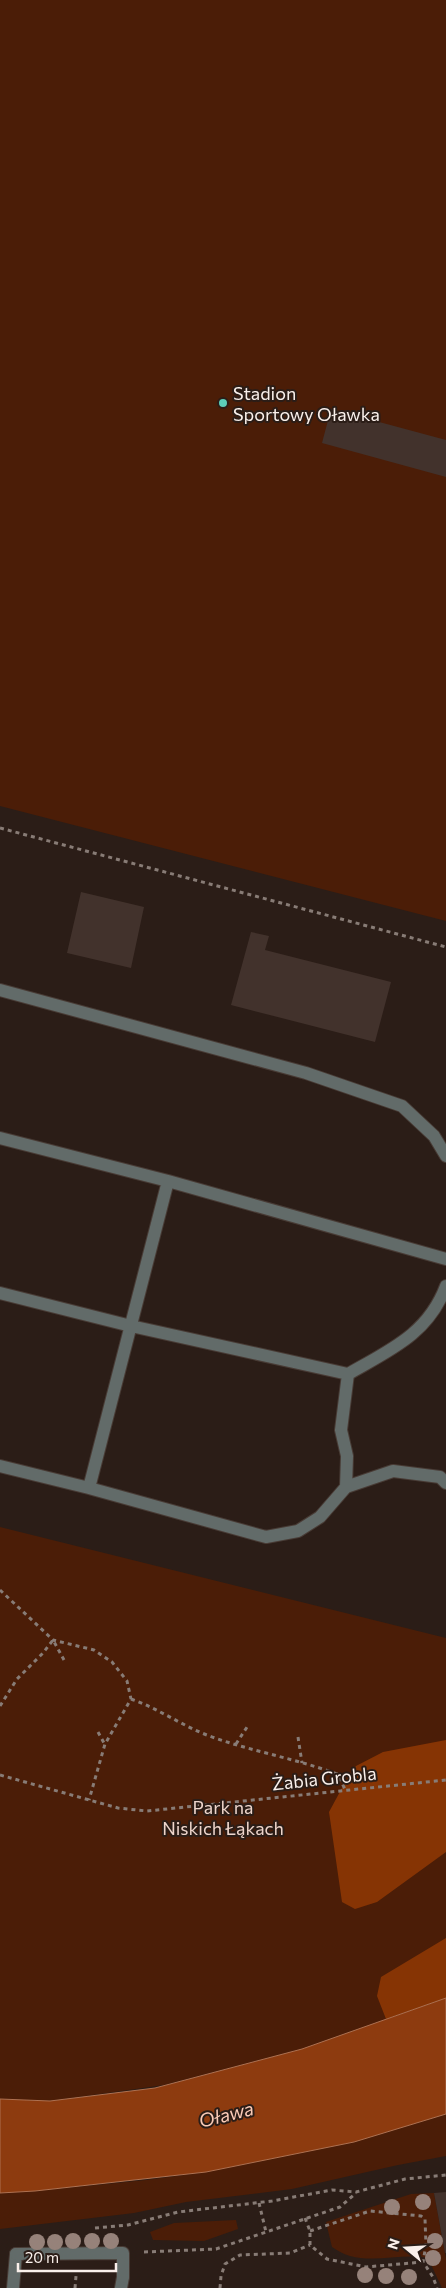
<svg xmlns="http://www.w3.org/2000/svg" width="446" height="2288" viewBox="0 0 446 2288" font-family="Commissioner,sans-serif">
<rect width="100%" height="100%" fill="#2b1d17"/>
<path fill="#4b1d07" d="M 0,0 L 446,0 L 446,921 L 0,806 Z
M 0,1527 L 446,1638 L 446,1998 L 302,2049 L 164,2085 L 50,2101 L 0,2099 Z
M 446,2114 L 446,2156 L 398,2165 L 292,2189 L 186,2202 L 134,2213 L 0,2229 L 0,2193 L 35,2191 L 146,2180 L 206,2172 L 354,2142 Z
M 434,2193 L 446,2259 L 446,2288 L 442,2288 L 428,2258 C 403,2253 375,2263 350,2256 C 343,2254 337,2250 332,2247 L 326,2222 L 411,2194 Z
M 236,2220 L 238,2229 L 204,2241 L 153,2240 L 150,2232 L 174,2223 Z"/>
<path fill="#863404" d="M 446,1740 L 446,1852 L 377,1902 L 355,1909 L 342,1902 L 329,1812 L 349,1775 L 356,1766 L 383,1752 Z
M 446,1938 L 446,1998 L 386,2019 L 377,1996 L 381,1977 Z"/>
<path fill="#8d3b0f" stroke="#ae7151" d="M 446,1998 L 446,2114 L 354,2142 L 206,2172 L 35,2191 L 0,2193 L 0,2099 L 50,2101 L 155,2088 L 302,2049 Z"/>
<path fill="#42322c" d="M 331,409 L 446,440 L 446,477 L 322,443 Z
M 81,892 L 144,907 L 131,968 L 67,953 Z
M 251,932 L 269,936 L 265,950 L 391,982 L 375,1042 L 231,1005 Z
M 446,2192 L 446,2253 L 445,2253 L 434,2193 Z"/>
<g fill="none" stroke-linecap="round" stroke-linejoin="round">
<g stroke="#483b35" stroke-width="14">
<path id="service" d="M 0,990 L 306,1073 L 402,1106 L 434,1136 L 446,1156
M 0,1138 L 168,1181 L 446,1259
M 0,1293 L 131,1326 L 348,1374 C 390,1350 428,1334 446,1286
M 0,1466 L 89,1488 L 266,1537 L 298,1531 L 320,1517 L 346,1487 L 393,1471 L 440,1477 L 446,1483
M 346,1487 L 347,1456 L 341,1430 L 348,1374
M 89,1488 L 168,1181
M 13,2288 L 16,2254
M 121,2288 L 123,2277"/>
</g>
<g stroke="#483b35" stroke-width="14">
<path id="minor" d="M 16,2254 L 123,2253 L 123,2277"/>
</g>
<path stroke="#887c76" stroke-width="3" stroke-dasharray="4 4" stroke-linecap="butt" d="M 0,828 L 446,947
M 0,1590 L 53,1640 L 94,1650 L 112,1662 L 127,1681 L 131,1699 L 105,1744 L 89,1800
M 131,1699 C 160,1709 185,1728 215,1738 C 255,1752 297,1759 337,1774 L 345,1789
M 0,1706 L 17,1679 L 43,1653 L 53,1640 L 64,1660
M 98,1732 L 104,1743
M 298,1737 L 302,1763
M 236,1744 L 249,1724
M 0,1775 L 118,1808 L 147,1811 L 446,1780
M 259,2203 L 266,2232
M 305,2218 L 310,2231 L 310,2245 L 327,2259 L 366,2267 L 423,2262
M 95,2228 L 128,2225 L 178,2212 L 272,2201 L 332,2190 L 356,2192 L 405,2179 L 446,2175
M 310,2231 L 370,2211 L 421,2216 L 425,2219 L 426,2245 L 423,2262 L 433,2277 L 437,2288
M 144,2252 L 216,2249 L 340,2207 L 356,2193
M 75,2288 L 76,2276
M 220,2288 L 221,2276 L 225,2264 L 240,2255 L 290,2253 L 310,2245"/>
<use href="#service" stroke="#626b69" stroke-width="12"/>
<use href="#minor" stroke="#626b69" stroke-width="12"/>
</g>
<g fill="#96827a">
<circle cx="423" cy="2202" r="8"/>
<circle cx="392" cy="2207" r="8"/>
<circle cx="73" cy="2241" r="8"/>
<circle cx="92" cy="2241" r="8"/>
<circle cx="111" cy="2241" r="8"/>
<circle cx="435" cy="2241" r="8"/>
<circle cx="37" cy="2242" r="8"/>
<circle cx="55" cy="2242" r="8"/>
<circle cx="433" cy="2258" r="8"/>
<circle cx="365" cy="2275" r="8"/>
<circle cx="386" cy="2276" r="8"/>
<circle cx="409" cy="2277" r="8"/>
</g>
<circle fill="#5dceb9" stroke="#2b1d17" stroke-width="2" cx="223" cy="403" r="5"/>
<g text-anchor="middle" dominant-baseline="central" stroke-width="4" stroke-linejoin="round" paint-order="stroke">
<g font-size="18" fill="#faf0eb" stroke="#2b1d17" text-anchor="start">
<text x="233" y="393">Stadion<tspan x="233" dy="21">Sportowy Oławka</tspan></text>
</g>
<g font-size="18" fill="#faf0eb" stroke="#2b1d17">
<text transform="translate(324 1778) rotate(-6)">Żabia Grobla</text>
</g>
<g font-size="18" fill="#eed5cb" stroke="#2b1d17">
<text x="223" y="1807">Park na<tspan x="223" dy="21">Niskich Łąkach</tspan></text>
</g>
<g font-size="19" font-style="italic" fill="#fbcbb7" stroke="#2b1d17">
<text transform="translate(226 2114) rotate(-14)">Oława</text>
</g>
</g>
<g transform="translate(406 2248) rotate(288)" stroke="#2b1d17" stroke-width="4" paint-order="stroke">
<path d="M0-4L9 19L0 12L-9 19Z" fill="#faf0eb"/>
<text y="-8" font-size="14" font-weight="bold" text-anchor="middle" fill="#faf0eb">N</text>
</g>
<path d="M18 2263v8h98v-8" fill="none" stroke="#faf0eb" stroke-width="2.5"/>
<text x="25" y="2263" font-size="15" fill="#faf0eb" stroke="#2b1d17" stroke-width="4" paint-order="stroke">20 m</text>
</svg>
